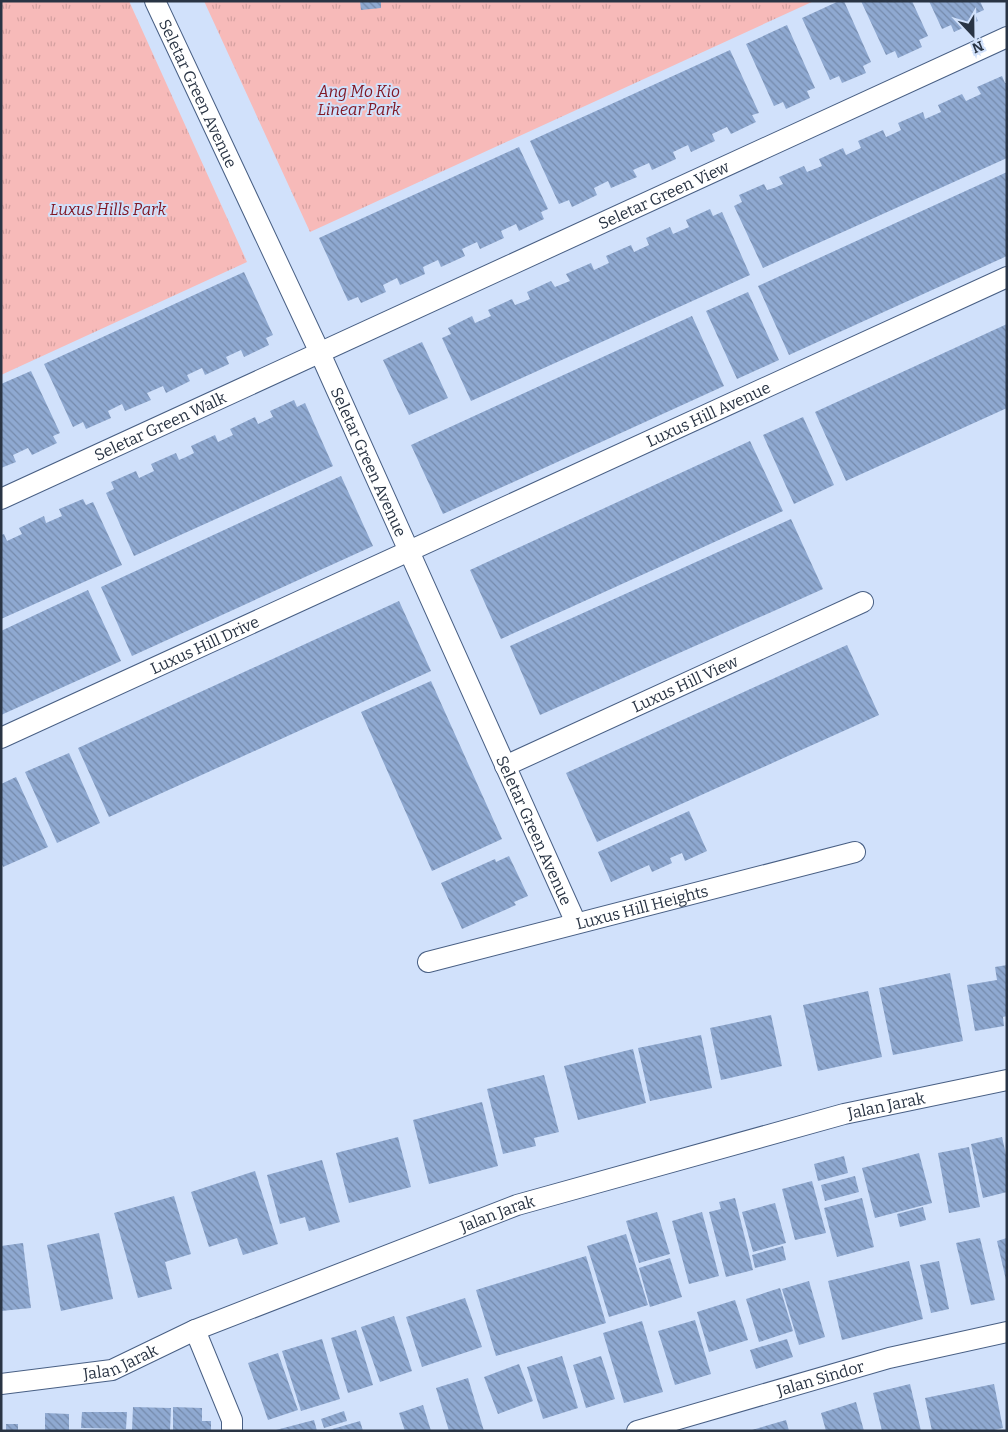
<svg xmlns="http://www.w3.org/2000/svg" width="1008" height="1432" viewBox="0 0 1008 1432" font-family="Bitter,serif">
<defs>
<pattern id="park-tufts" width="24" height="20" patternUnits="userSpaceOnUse" patternTransform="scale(1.25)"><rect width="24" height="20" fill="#f7bab9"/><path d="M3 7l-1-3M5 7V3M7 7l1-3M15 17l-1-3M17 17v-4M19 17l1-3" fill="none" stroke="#d4a0a0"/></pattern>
<pattern id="building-back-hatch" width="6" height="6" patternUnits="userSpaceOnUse" patternTransform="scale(1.25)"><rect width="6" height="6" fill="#8fa9d1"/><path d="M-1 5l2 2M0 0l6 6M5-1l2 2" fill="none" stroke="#758aab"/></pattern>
</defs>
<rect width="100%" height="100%" fill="#d1e1fb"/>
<path fill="url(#park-tufts)" d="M 1,1 L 129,1 L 247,262 L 1,375 Z
M 204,1 L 814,1 L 310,232 Z"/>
<path fill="url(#building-back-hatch)" d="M 360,1 L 381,1 L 381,8 L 361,10 Z
M 839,1 L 844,1 L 871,62 L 863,66 L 866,73 L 842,83 L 839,76 L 830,80 L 802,18 Z
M 861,1 L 912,1 L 928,36 L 919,40 L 922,47 L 898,58 L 895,51 L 886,55 Z
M 929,1 L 980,1 L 984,10 L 975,14 L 978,21 L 954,32 L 951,25 L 942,29 Z
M 787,25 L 815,88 L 807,91 L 810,98 L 786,109 L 783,102 L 774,106 L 746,44 Z
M 730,50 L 759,113 L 752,115 L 756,122 L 731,134 L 727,127 L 712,134 L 715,141 L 691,152 L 688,145 L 673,152 L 676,159 L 652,170 L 649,163 L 633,170 L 637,177 L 611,188 L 608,181 L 594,188 L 597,195 L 572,207 L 569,200 L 559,204 L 530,141 Z
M 1002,76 L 1005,83 L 1007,83 L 1007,158 L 763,268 L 734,206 L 742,202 L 739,195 L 764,184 L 767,190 L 774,188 L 783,184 L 779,177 L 804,166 L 807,172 L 822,166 L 819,159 L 843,148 L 846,155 L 861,148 L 858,141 L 883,130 L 886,137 L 893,134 L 901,130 L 898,123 L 923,112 L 925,119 L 941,112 L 938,105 L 962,94 L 966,101 L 981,94 L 977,87 Z
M 519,147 L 548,209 L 541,212 L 544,219 L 519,231 L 516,224 L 501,231 L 504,238 L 480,249 L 477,242 L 462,249 L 465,256 L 441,267 L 438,260 L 423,267 L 425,274 L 400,285 L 397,278 L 383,285 L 386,292 L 361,303 L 358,297 L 348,301 L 319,238 Z
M 1007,172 L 1007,256 L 789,355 L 758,286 Z
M 710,209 L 713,216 L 722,212 L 750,275 L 471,401 L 442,338 L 451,334 L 448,328 L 472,316 L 475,323 L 491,316 L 488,310 L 512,299 L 515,305 L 523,302 L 530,299 L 527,292 L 551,281 L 555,287 L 570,281 L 566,274 L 591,263 L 594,270 L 609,263 L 606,256 L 631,245 L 634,252 L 649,245 L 646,238 L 670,227 L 673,234 L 689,227 L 686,220 Z
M 244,272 L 273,335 L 266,338 L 269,345 L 244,357 L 241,350 L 226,357 L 229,364 L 205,375 L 202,368 L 187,375 L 190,381 L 166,393 L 163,386 L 147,393 L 151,400 L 125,411 L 122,404 L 108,411 L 111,418 L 86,429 L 83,422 L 73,427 L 44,364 Z
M 748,292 L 779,360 L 737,379 L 706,311 Z
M 692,316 L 724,386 L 443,514 L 411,445 Z
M 1007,324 L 1007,408 L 846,481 L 815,412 Z
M 422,342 L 448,398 L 409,415 L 383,360 Z
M 31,371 L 60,433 L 53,436 L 57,443 L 32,455 L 28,448 L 13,455 L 16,462 L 1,468 L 1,384 Z
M 294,400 L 297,407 L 305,403 L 333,466 L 134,556 L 106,493 L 114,489 L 111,482 L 136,471 L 139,478 L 154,471 L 151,464 L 176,453 L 179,460 L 186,457 L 194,453 L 191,446 L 215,435 L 218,442 L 233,435 L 230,429 L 255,417 L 258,424 L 273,417 L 270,411 Z
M 803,417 L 834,485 L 794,504 L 763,435 Z
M 750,441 L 783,511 L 501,639 L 470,570 Z
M 341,476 L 373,546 L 132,656 L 101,587 Z
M 83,499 L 86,505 L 93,502 L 122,565 L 1,619 L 1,535 L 4,534 L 7,541 L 22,534 L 19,528 L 44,516 L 46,523 L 62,516 L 59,509 Z
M 791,519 L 823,589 L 540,715 L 510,646 Z
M 88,590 L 121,661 L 1,715 L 1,631 Z
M 399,601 L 431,671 L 109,817 L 78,748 Z
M 847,645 L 879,715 L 597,842 L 566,773 Z
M 431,681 L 502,839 L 432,871 L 361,712 Z
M 69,753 L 100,823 L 57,843 L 25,772 Z
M 16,777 L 48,847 L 3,867 L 1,862 L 1,784 Z
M 689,811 L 707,851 L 685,861 L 682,853 L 670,858 L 672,863 L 652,872 L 649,865 L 611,882 L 598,852 Z
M 509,856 L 528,896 L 514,902 L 516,905 L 462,929 L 441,883 L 495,859 L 496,862 Z
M 1007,965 L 1007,1016 L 1003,1017 L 1004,1026 L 975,1031 L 967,985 L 997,980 L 995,967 Z
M 950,973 L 963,1041 L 893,1055 L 879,988 Z
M 868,991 L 882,1057 L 818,1071 L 803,1005 Z
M 771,1015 L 782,1066 L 721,1080 L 710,1028 Z
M 701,1035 L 712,1088 L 650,1101 L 638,1048 Z
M 633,1049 L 646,1103 L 578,1120 L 564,1066 Z
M 544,1075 L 559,1132 L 534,1138 L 536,1146 L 503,1154 L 487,1089 Z
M 482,1102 L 498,1166 L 429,1184 L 413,1120 Z
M 398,1137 L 411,1187 L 349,1203 L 336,1153 Z
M 1002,1137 L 1007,1159 L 1007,1192 L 983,1198 L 971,1144 Z
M 969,1147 L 980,1207 L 949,1213 L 938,1153 Z
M 919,1153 L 932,1203 L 875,1218 L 862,1168 Z
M 844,1156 L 848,1173 L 818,1181 L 814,1164 Z
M 322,1160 L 340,1222 L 309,1231 L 305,1217 L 280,1224 L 267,1175 Z
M 255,1171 L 278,1244 L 243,1255 L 237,1238 L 209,1247 L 191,1192 Z
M 855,1176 L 859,1192 L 825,1201 L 821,1185 Z
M 812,1181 L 826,1233 L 795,1240 L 782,1189 Z
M 174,1196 L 191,1254 L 165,1262 L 172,1289 L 138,1298 L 114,1213 Z
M 735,1198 L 753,1270 L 726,1277 L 709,1212 L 721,1209 L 719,1202 Z
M 862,1198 L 874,1247 L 837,1257 L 824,1208 Z
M 775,1203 L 786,1243 L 753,1252 L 742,1212 Z
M 923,1207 L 926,1220 L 900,1227 L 897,1214 Z
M 657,1212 L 670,1254 L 639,1263 L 626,1221 Z
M 702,1212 L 719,1276 L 689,1284 L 672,1221 Z
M 99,1233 L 113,1299 L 61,1311 L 47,1245 Z
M 626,1234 L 648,1305 L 609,1317 L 587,1246 Z
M 980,1238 L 995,1300 L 971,1305 L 956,1243 Z
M 1007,1238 L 1007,1280 L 1006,1280 L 997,1241 Z
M 23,1243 L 31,1308 L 1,1311 L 1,1246 Z
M 783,1246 L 786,1260 L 755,1268 L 752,1255 Z
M 586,1256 L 606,1323 L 496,1356 L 476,1290 Z
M 670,1258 L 682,1297 L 650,1307 L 639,1268 Z
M 909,1261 L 923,1319 L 842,1340 L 828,1281 Z
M 939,1261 L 949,1309 L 931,1313 L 920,1265 Z
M 809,1281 L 825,1337 L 799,1345 L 782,1289 Z
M 780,1288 L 793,1331 L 759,1342 L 746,1299 Z
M 465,1298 L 482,1347 L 422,1367 L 406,1317 Z
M 735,1300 L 748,1340 L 709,1352 L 697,1312 Z
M 394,1316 L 412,1371 L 380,1382 L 361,1327 Z
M 695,1320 L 711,1374 L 675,1385 L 658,1331 Z
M 642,1321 L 663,1392 L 624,1403 L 603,1333 Z
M 356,1330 L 373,1385 L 348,1393 L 331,1338 Z
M 322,1339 L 340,1399 L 301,1411 L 282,1351 Z
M 787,1339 L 793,1357 L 756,1369 L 750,1350 Z
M 278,1353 L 298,1410 L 268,1420 L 248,1363 Z
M 562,1356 L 578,1408 L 543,1419 L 527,1367 Z
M 601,1356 L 615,1399 L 586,1408 L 573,1365 Z
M 519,1364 L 533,1401 L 498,1414 L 484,1377 Z
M 468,1378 L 484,1431 L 449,1431 L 436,1388 Z
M 910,1384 L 921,1431 L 882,1431 L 873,1393 Z
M 994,1384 L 1003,1428 L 989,1431 L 932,1431 L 925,1398 Z
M 856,1402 L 864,1431 L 826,1431 L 821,1413 Z
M 423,1405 L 431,1431 L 405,1431 L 399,1413 Z
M 133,1407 L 171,1408 L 170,1431 L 132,1431 Z
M 173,1407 L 202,1408 L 202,1421 L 211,1421 L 211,1431 L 173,1431 Z
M 344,1411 L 347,1421 L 324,1428 L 321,1419 Z
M 82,1412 L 127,1412 L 126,1429 L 81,1428 Z
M 45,1413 L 69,1414 L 69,1431 L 45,1431 Z
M 314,1420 L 317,1431 L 277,1431 L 276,1430 Z
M 786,1420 L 789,1431 L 752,1431 L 752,1430 Z
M 360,1421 L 363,1431 L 330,1431 L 329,1430 Z
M 6,1424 L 18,1424 L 18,1431 L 6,1431 Z"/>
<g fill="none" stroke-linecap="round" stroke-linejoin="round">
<g stroke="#485f84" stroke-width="22">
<g id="minor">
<path id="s1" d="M 155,1 L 320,353 L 576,923"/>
<path id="s2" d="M 1,499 L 1007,37"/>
<path id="s3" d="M 1,738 L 1007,277"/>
<path id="s4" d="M 505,766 L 863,602"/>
<path id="s5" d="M 428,962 L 855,852"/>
<path d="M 195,1330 L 232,1420 L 232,1431"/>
<path id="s6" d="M 1,1384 L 112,1370 L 195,1330 L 517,1205 L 844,1114 L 1007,1080"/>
<path id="s7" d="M 637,1431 L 889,1358 L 1007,1332"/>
</g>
</g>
<use href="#minor" stroke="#fff" stroke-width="20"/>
</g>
<g text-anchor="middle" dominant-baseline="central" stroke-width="4" stroke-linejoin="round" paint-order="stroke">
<g font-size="16" font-style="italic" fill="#7f1825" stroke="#d1e1fb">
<text x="359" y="91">Ang Mo Kio<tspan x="359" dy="18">Linear Park</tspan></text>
<text x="108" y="209">Luxus Hills Park</text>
</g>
<g font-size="16" fill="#293444" stroke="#d1e1fb">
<text stroke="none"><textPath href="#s1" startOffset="102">Seletar Green Avenue</textPath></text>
<text stroke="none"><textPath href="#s2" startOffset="729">Seletar Green View</textPath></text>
<text stroke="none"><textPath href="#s3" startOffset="778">Luxus Hill Avenue</textPath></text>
<text stroke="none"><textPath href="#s2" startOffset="175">Seletar Green Walk</textPath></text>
<text stroke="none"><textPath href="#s1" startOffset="508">Seletar Green Avenue</textPath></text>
<text stroke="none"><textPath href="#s3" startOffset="224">Luxus Hill Drive</textPath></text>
<text stroke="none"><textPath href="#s4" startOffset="198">Luxus Hill View</textPath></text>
<text stroke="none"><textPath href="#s1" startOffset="912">Seletar Green Avenue</textPath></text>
<text stroke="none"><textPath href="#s5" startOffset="221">Luxus Hill Heights</textPath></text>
<text stroke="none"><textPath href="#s6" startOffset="932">Jalan Jarak</textPath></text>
<text stroke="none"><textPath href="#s6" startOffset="528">Jalan Jarak</textPath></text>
<text stroke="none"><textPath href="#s6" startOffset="122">Jalan Jarak</textPath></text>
<text stroke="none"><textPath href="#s7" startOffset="191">Jalan Sindor</textPath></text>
</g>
</g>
<rect width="1008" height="1432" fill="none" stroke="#293444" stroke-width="5"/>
<g transform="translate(973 35) rotate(158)" stroke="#d1e1fb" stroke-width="4" paint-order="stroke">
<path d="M0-4L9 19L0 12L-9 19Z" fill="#293444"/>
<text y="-8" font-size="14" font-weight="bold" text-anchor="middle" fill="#293444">N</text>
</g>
</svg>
